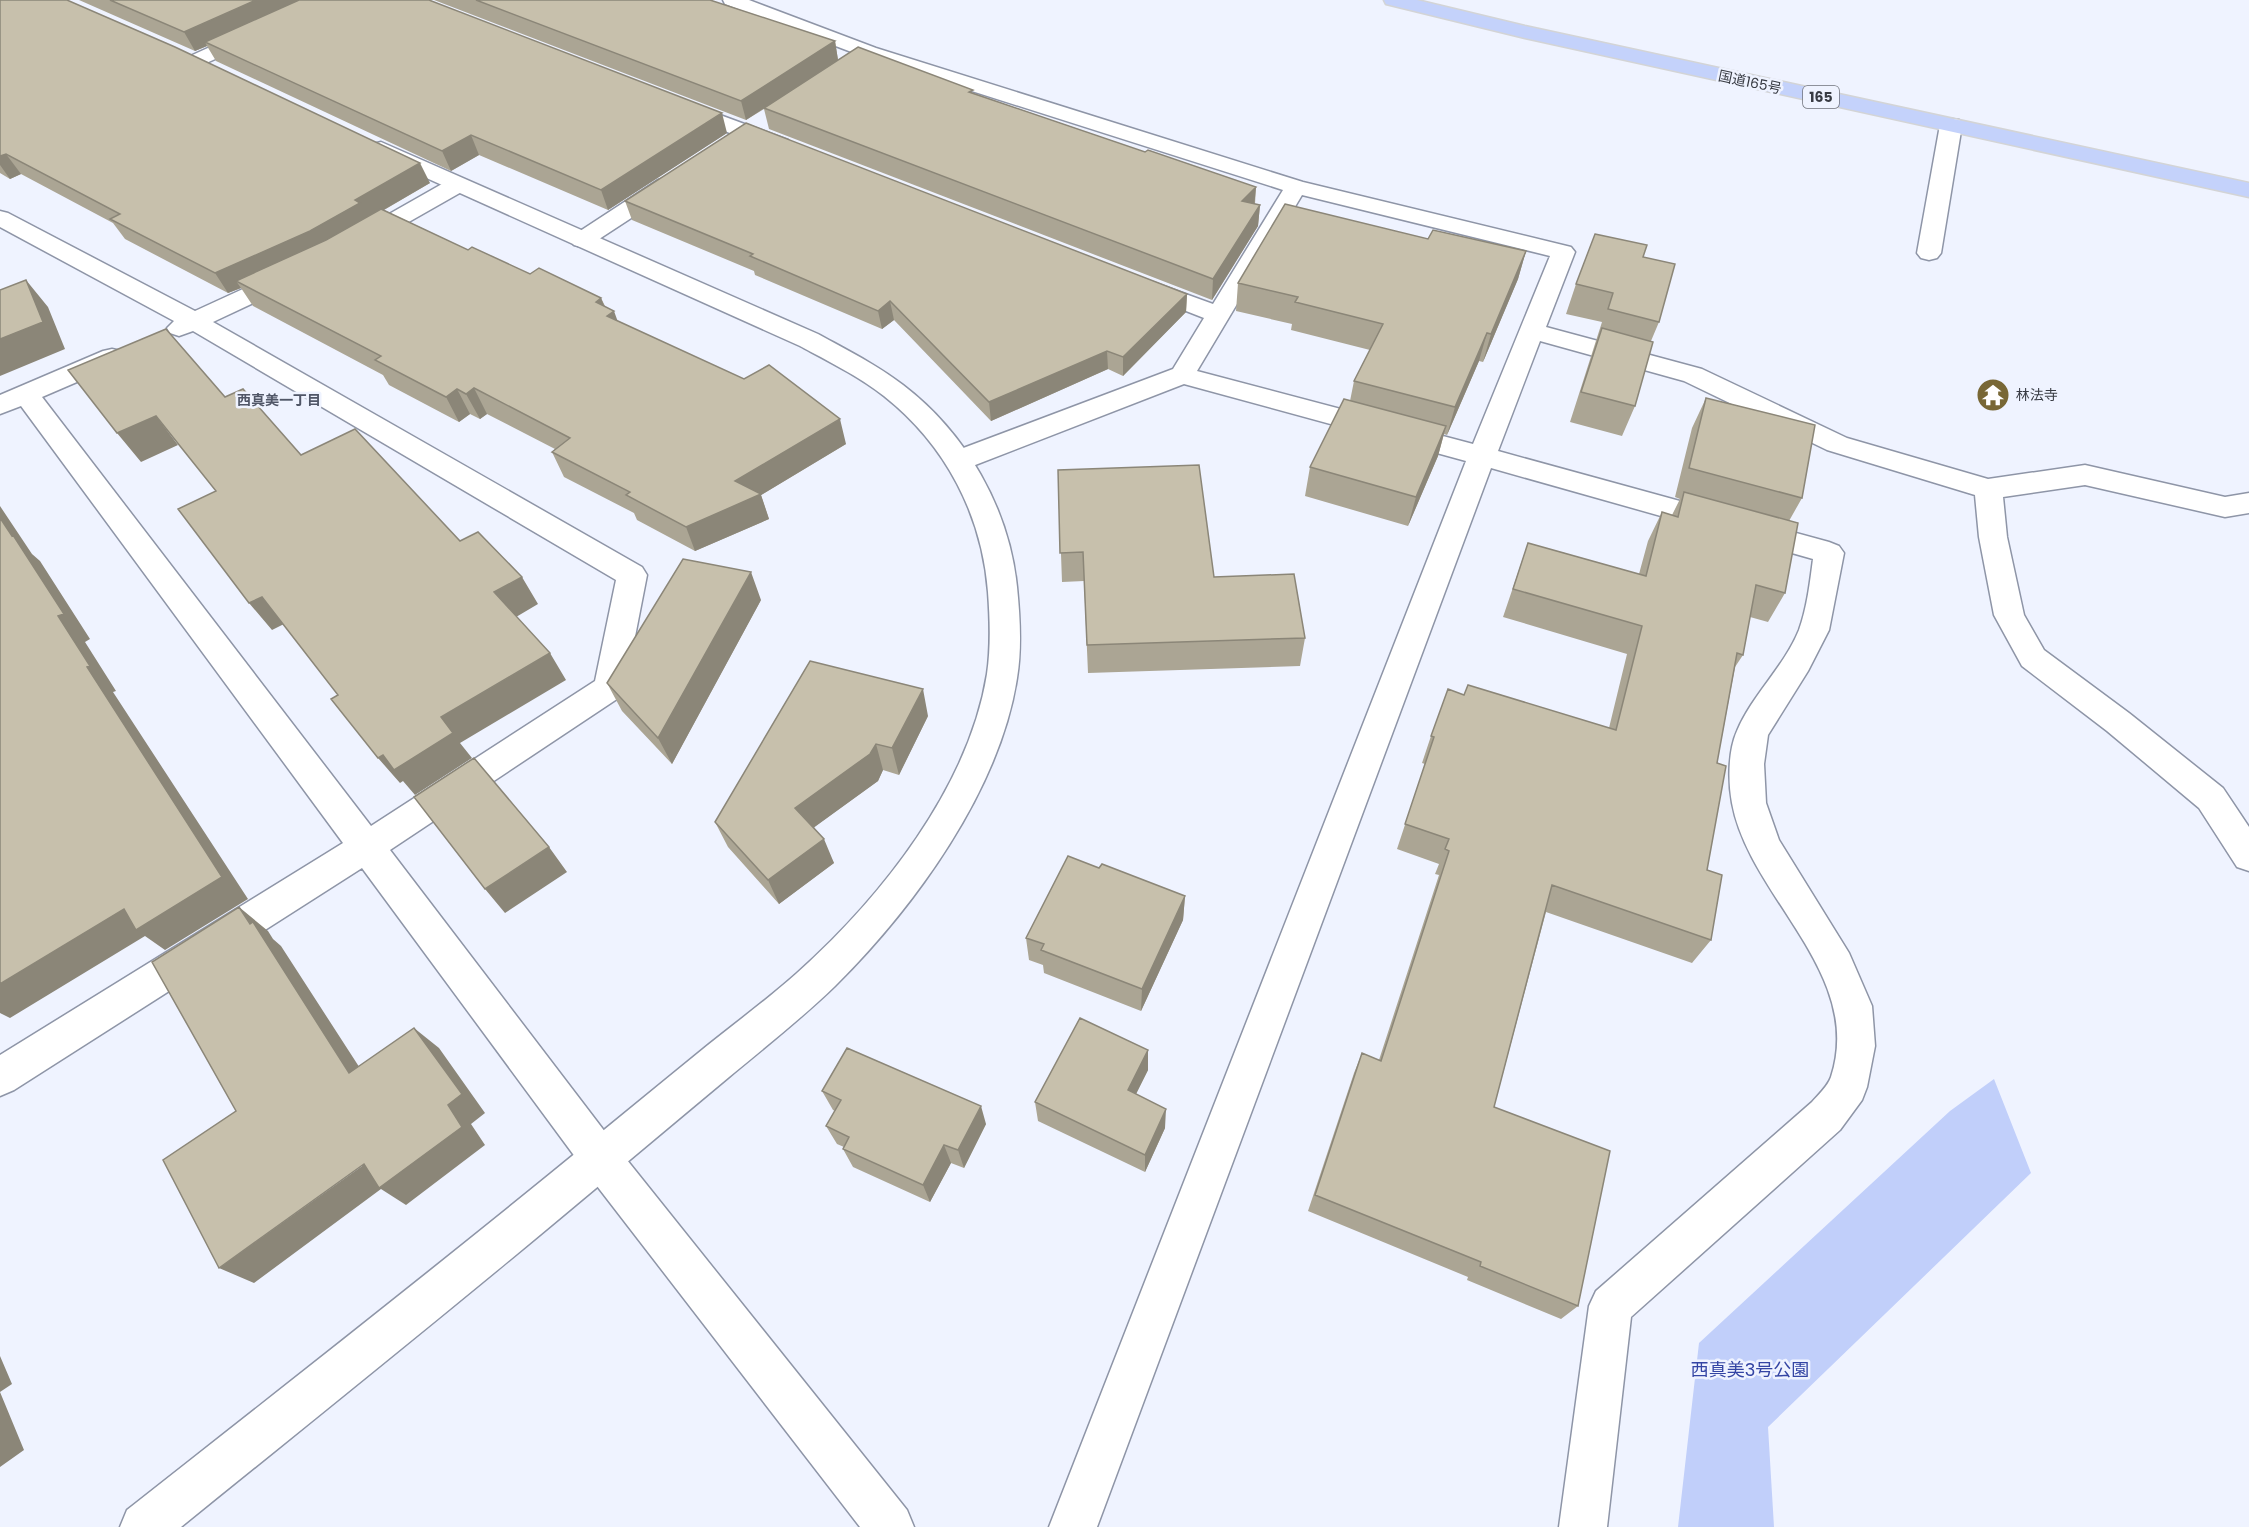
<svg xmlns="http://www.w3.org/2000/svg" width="2249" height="1527" viewBox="0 0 2249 1527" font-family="Poppins,'Noto Sans JP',sans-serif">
<rect width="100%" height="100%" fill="#eff3ff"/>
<path fill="#c1cffa" d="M 1994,1079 L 2031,1173 L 1768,1427 L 1774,1527 L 1678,1527 L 1699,1343 L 1950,1111 Z"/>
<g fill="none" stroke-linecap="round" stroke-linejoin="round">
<g stroke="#8e95a7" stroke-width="3">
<path id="minor" d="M 314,0 L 339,0 L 337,4 L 202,65 L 188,65 L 185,61 L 188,57 Z
M 723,0 L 749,0 L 876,48 L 1303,182 L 1571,247 L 1575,252 L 1546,327 L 1702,369 L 1847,438 L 1988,479 L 2085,465 L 2225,497 L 2249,493 L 2249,513 L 2225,517 L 2085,485 L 2003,497 L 2007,537 L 2024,615 L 2044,650 L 2129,713 L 2223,788 L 2249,827 L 2249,871 L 2237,867 L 2199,808 L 2107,731 L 2022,666 L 1994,615 L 1979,537 L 1975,495 L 1827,450 L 1684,381 L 1540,341 L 1498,451 L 1829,542 L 1839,546 L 1844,553 L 1829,630 L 1808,671 L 1768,735 L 1764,764 L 1766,803 L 1779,840 L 1849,953 L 1872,1006 L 1875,1046 L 1867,1087 L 1862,1100 L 1840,1130 L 1631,1317 L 1607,1527 L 1559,1527 L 1589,1306 L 1596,1291 L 1812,1102 C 1818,1095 1828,1086 1831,1077 C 1865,973 1749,897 1732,803 C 1728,782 1728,751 1737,731 C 1752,695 1784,667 1799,630 C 1807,608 1810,582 1813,559 L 1491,468 L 1097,1527 L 1049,1527 L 1466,461 L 1184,384 L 970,467 L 960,469 L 950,467 L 946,460 L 950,453 L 1173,369 L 1204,318 L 1135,291 L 1132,286 L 1135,281 L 1144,279 L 1213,304 L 1283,190 L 862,56 L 725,4 ZM 1302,195 L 1550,256 L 1473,444 L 1197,371 Z
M 682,101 L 788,140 L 791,145 L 788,150 L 780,151 L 772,150 L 675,111 L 672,107 L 675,103 Z
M 1951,119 L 1959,120 L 1962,125 L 1941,253 L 1937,258 L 1929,260 L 1921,258 L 1917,253 L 1940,125 L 1943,120 Z
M 457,178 L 465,180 L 468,185 L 465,190 L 370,244 L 362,246 L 354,244 L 350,239 L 354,234 L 449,180 Z
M 666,178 L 674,180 L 677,185 L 674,190 L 590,245 L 582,247 L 574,245 L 570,240 L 574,235 L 658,180 Z
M 0,211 L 8,213 L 195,311 L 278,273 L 287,271 L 296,273 L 299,278 L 296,283 L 213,322 L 642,567 L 647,575 L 625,688 L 620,697 L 390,850 L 615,1145 L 907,1510 L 914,1527 L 860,1527 L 587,1173 L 362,868 L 14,1090 L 0,1096 L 0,1055 L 343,843 L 21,406 L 0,414 L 0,395 L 103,351 L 112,349 L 121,351 L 125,357 L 121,363 L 42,397 L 371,826 L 595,681 L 616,580 L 193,331 L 179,336 L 170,333 L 167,328 L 174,321 L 0,227 Z"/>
</g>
<g stroke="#8e95a7" stroke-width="3">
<path id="tertiary" d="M 381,142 L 818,334 C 847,350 877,365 903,385 C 966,433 1009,508 1017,587 C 1020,617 1022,648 1017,678 C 1000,790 914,908 835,986 C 802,1018 765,1047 729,1077 C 678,1119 628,1162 577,1204 C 447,1313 313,1420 181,1527 L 120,1527 L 127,1510 C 268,1399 410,1288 550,1174 C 603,1131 655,1088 708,1045 C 738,1021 769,998 797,973 C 881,898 969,787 987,674 C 991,647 990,619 988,592 C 982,515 946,445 884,396 C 858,376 828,361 800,346 L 373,154 L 370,149 L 373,144 Z"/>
</g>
<g stroke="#d3d4d6" stroke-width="3">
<path id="trunk" d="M 1384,0 L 1417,0 L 1525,26 L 2249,183 L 2249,197 L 1525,38 L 1386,4 Z"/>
</g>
<use href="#minor" fill="#fff" fill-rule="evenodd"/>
<use href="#tertiary" fill="#fff" fill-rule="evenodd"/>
<use href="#trunk" fill="#c4d2fb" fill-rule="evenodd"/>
</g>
<path fill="#aba594" d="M 0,0 L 430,183 L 384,210 L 468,250 L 530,274 L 601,298 L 605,306 L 617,321 L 846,444 L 761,495 L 769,519 L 695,551 L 637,520 L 634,513 L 564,477 L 552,452 L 555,449 L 487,414 L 480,419 L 470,414 L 459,422 L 389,385 L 383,375 L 253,306 L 241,288 L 228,293 L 125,239 L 113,223 L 21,174 L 10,179 L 0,173 Z
M 79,0 L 429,0 L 727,133 L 608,210 L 479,155 L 451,171 L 216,61 L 207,46 L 195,51 Z
M 434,0 L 710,0 L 835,41 L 838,60 L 973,93 L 1145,152 L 1256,187 L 1255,204 L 1260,205 L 1258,226 L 1212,300 L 769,129 L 764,109 L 746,120 Z
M 625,201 L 1187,294 L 1186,312 L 1123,376 L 1108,369 L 991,421 L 894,320 L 882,329 L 755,275 L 754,271 L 632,220 Z
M 1428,239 L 1526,251 L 1518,279 L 1483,362 L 1479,361 L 1447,435 L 1444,434 L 1438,456 L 1408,526 L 1305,496 L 1310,467 L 1350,401 L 1354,381 L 1370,350 L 1291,330 L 1292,324 L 1236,311 L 1238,283 Z
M 1643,257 L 1659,322 L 1651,341 L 1635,406 L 1622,436 L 1570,422 L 1602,322 L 1566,314 L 1576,284 Z
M 1706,398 L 1802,498 L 1789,521 L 1785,593 L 1768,622 L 1750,617 L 1743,655 L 1735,667 L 1717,763 L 1707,870 L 1711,940 L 1692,963 L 1546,912 L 1494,1107 L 1578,1306 L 1561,1319 L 1467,1280 L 1468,1277 L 1308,1211 L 1354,1073 L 1362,1053 L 1379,1060 L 1439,875 L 1435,874 L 1439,864 L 1397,849 L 1425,764 L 1422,763 L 1431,736 L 1464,695 L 1609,728 L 1627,654 L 1503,617 L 1528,543 L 1639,574 L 1648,541 L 1662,512 L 1672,515 L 1680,499 L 1675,497 L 1692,428 Z
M 1058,470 L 1214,577 L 1305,638 L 1300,666 L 1088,673 L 1084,581 L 1062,582 Z
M 761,600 L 672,764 L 622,711 L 607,683 Z
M 928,716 L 899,775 L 883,770 L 878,781 L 814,827 L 834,863 L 779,904 L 728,847 L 715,822 Z
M 1099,868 L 1185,896 L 1183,920 L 1141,1011 L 1044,973 L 1043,965 L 1029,960 L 1026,938 Z
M 1148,1050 L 1148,1070 L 1136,1094 L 1165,1128 L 1145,1172 L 1038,1121 L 1035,1102 Z
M 822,1091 L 986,1124 L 964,1168 L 951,1163 L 930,1202 L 853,1167 L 843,1149 L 844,1147 L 837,1144 L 826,1126 L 835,1111 L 833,1110 Z"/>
<path fill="#8b8678" d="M 256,0 L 309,0 L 205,42 L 207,46 L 195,51 L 184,32 Z
M 835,41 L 838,60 L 746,120 L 741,101 Z
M 722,113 L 727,133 L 608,210 L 601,190 Z
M 471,135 L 479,155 L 451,171 L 442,151 Z
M 6,154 L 21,174 L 10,179 L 0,165 L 0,156 Z
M 420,163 L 430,183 L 368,219 L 371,223 L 236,281 L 241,288 L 228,293 L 215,273 L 355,200 Z
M 1256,187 L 1254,208 L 1242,201 Z
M 1260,205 L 1258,226 L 1212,300 L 1213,279 Z
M 1526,251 L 1518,279 L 1483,362 L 1491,334 Z
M 26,280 L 48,307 L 65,349 L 0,376 L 0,339 Z
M 1187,294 L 1186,312 L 1123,376 L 1123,357 Z
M 601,298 L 608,315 L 614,311 L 623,336 L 596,302 Z
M 890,301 L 894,320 L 882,329 L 878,311 Z
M 1487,333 L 1479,361 L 1447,435 L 1455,407 Z
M 1107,351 L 1108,369 L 991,421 L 989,402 Z
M 474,388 L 487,414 L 480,419 L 466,394 Z
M 457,389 L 470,414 L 459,422 L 446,397 Z
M 156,416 L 178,445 L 141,462 L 117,433 Z
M 840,419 L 846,444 L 761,495 L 769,519 L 695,551 L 686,527 L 735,481 Z
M 1446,426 L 1438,456 L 1408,526 L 1416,497 Z
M 0,506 L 32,554 L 40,561 L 90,639 L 85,642 L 116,691 L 113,692 L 248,899 L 165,950 L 145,936 L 10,1018 L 0,1013 L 0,984 L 87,667 L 12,536 L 0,518 Z
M 751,572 L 761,600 L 672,764 L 658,738 Z
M 522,577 L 538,604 L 511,620 L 494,592 Z
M 262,597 L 284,624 L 272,630 L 249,603 Z
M 550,653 L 566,680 L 460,743 L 472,758 L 415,795 L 403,781 L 400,783 L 378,758 L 441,717 Z
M 923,689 L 928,716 L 899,775 L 892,748 Z
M 876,744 L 883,770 L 878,781 L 805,834 L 795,808 Z
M 824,839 L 834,863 L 779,904 L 768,880 Z
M 549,847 L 567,872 L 505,913 L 485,889 Z
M 1185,896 L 1183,920 L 1141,1011 L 1142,989 Z
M 239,907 L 268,931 L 273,939 L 281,946 L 376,1093 L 349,1073 Z
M 414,1028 L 439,1048 L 485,1113 L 471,1124 L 485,1145 L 406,1205 L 381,1189 L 254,1283 L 219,1268 L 448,1105 Z
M 1148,1050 L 1148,1070 L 1128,1110 L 1128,1090 Z
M 981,1106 L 986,1124 L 964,1168 L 958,1150 Z
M 1166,1109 L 1165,1128 L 1145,1172 L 1145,1155 Z
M 944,1145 L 951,1163 L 930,1202 L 923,1185 Z
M 0,1356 L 12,1384 L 0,1392 Z
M 0,1392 L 24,1450 L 0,1467 Z"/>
<path fill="#c7c0ac" stroke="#8b8678" stroke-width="1.5" d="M 0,0 L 67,0 L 175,47 L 420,163 L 355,200 L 360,203 L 310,231 L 215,273 L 110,219 L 120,214 L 6,154 L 0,156 Z
M 110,0 L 256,0 L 184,32 Z
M 299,0 L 429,0 L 722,113 L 601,190 L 471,135 L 442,151 L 205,42 Z
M 476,0 L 710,0 L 835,41 L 741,101 Z
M 858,47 L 973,90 L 969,92 L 1145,152 L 1148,150 L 1256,187 L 1242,201 L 1260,205 L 1213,279 L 764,108 Z
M 746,123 L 1187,294 L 1123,357 L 1107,351 L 989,402 L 890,301 L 878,311 L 750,256 L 753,254 L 625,201 Z
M 1285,204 L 1428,239 L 1433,230 L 1526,251 L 1491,334 L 1487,333 L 1455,407 L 1354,381 L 1383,324 L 1295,302 L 1298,297 L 1238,283 Z
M 381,209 L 468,250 L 472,247 L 530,274 L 539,268 L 601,298 L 596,302 L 614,311 L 607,316 L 744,379 L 769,365 L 840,419 L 735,481 L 761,494 L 686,527 L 626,495 L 630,492 L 552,452 L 570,438 L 474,388 L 466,394 L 457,389 L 446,397 L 375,360 L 381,356 L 236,281 L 326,240 Z
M 1595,234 L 1647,245 L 1643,257 L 1675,264 L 1659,322 L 1608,309 L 1613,293 L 1576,284 Z
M 26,280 L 43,322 L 0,339 L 0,290 Z
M 1602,328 L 1653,342 L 1635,406 L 1581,392 Z
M 166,329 L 225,397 L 243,389 L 301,455 L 355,429 L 460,541 L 478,532 L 522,577 L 494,592 L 550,653 L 441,717 L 453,733 L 394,770 L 383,755 L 378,758 L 331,699 L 338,695 L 262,597 L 249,603 L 178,509 L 216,491 L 156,416 L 117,433 L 68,370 Z
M 1706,398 L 1815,425 L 1802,498 L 1689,468 Z
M 1344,399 L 1446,426 L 1416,497 L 1310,467 Z
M 1199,465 L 1214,577 L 1294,574 L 1305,638 L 1087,645 L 1083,552 L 1060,553 L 1058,470 Z
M 1684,492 L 1798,523 L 1785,593 L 1756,585 L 1743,655 L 1737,653 L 1717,763 L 1726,766 L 1707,870 L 1722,875 L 1711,940 L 1552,885 L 1494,1107 L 1610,1151 L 1578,1306 L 1480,1266 L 1481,1262 L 1315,1195 L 1362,1053 L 1381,1061 L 1449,851 L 1445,849 L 1449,839 L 1405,824 L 1434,737 L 1431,736 L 1448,689 L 1464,695 L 1468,685 L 1616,730 L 1642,626 L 1513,589 L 1528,543 L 1646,576 L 1662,512 L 1678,517 Z
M 0,518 L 12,536 L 13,535 L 64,614 L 58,616 L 90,666 L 87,667 L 222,877 L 136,930 L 124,909 L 0,984 Z
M 683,559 L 751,572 L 658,738 L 607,683 Z
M 810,661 L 923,689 L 892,748 L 876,744 L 870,754 L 795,808 L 824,839 L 768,880 L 715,822 Z
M 474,758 L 549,847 L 485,889 L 414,797 Z
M 1068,856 L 1099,868 L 1102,864 L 1185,896 L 1142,989 L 1041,950 L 1044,944 L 1026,938 Z
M 239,907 L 250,924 L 253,922 L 349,1073 L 414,1028 L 462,1094 L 448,1105 L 462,1127 L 379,1188 L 364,1164 L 219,1268 L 163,1160 L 236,1111 L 152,962 Z
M 1080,1018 L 1148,1050 L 1128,1090 L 1166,1109 L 1145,1155 L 1035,1102 Z
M 847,1048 L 981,1106 L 958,1150 L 944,1145 L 923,1185 L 843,1149 L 849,1137 L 826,1126 L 841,1100 L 822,1091 Z"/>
<defs>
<g id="temple-disc" transform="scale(1.725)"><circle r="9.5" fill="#786735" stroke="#eff3ff"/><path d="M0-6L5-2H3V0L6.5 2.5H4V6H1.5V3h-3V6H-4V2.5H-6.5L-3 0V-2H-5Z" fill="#fff"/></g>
</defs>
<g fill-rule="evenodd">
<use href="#temple-disc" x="1993" y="395"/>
</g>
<g text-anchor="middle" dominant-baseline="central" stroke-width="5" stroke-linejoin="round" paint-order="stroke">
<g font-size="14" fill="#383b43" stroke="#eff3ff">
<text transform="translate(1750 82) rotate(12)">国道165号</text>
</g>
<rect fill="#eff3ff" stroke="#6f727b" stroke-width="1.5" x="1803" y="86" width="36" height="22" rx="4.5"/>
<g font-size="14" font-weight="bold" fill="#383b43">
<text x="1821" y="97">165</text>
</g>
<g font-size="14" fill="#383b43" stroke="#eff3ff" text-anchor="start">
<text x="2016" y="395">林法寺</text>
</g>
<g font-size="14" font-weight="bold" fill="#505667" stroke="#eff3ff">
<text x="279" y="400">西真美一丁目</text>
</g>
<g font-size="18" fill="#3445a4" stroke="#eff3ff">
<text x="1750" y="1369">西真美3号公園</text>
</g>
</g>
</svg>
